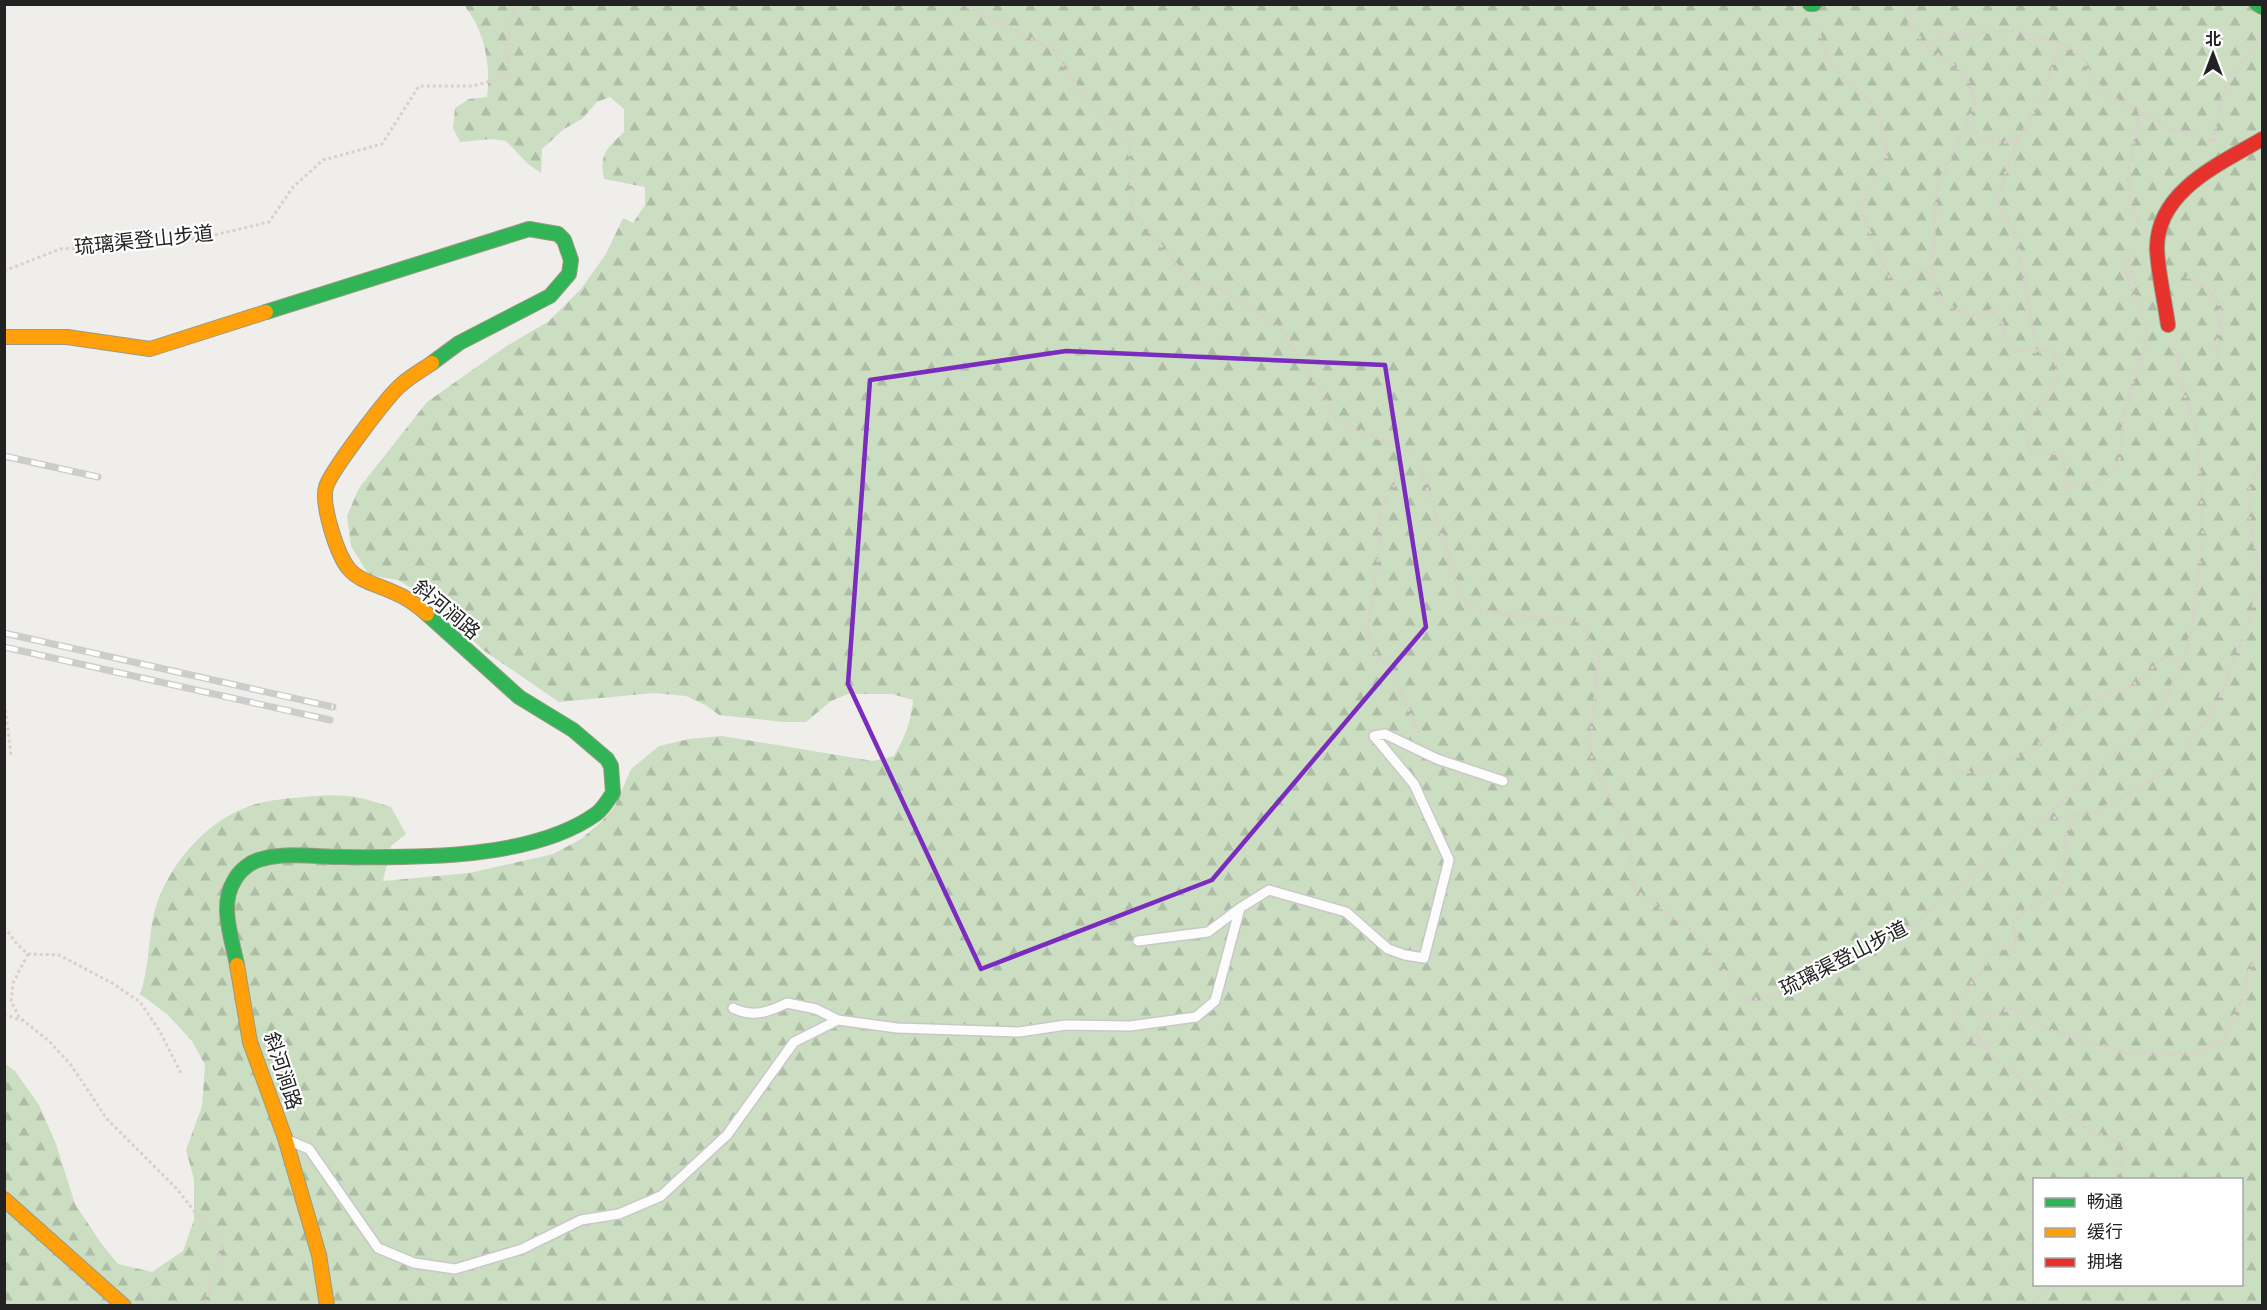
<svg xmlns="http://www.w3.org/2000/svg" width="2267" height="1310" viewBox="0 0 2267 1310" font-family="'Source Sans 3','Noto Sans SC',sans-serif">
<defs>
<pattern id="forest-firs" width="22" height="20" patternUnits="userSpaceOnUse" patternTransform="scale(1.5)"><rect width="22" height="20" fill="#cbdec1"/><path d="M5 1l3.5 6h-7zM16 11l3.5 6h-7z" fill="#aebea6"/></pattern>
</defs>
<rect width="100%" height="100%" fill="#f0eeeb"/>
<path fill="url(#forest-firs)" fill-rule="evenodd" d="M 464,5 L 2262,5 L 2262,1305 L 5,1305 L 4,1063 L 15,1071 L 39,1105 L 56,1144 L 75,1204 L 101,1243 L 118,1264 L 152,1272 L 183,1251 L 194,1220 L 194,1179 L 186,1150 L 202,1106 L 205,1065 L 192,1041 L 167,1014 L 140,994 C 151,964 147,931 158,900 C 174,858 211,817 256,804 C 271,800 289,798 305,797 C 324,795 342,794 360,798 C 370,800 381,804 391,807 L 406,834 L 391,846 L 383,881 L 469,873 L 553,854 L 581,839 L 601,822 L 615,806 L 631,769 L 659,746 L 689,739 L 722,736 L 873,761 L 894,756 C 905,737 911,722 913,700 L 892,694 L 848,694 L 831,701 L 806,722 L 784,722 L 719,715 L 707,706 L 686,696 L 653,693 L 559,702 L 483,650 L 444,611 L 421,594 L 398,580 L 369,575 L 351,546 L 347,516 L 359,488 L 427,402 L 505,347 L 549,321 L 581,289 L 606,254 L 623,218 L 633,223 L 645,205 L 645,187 L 604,179 C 599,155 606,149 624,132 L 624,109 L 610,97 L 597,102 L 582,119 L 564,129 L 542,149 L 541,173 L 528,164 L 506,141 L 491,139 L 460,142 L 453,128 L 455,108 L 469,99 L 487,97 C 491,63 485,32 464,5 ZM 2034,1180 L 2242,1180 L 2242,1284 L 2034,1284 Z"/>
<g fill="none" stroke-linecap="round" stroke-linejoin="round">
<g stroke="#c9c8c7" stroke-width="12">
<path id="lane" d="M 1138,941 L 1208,932 L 1240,908
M 733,1008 C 752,1018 769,1012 787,1003 L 816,1009 L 838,1020
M 290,1141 L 309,1149 L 378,1248 L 414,1263 L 455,1269 L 522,1249 L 581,1220 L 619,1214 L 661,1196 L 727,1135 L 794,1042 L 838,1020 L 897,1028 L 1019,1032 L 1066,1025 L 1130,1026 L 1196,1017 L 1215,1001 L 1240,908 L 1269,890 L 1346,912 L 1388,949 L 1405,955 L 1424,958 L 1449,860 L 1414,784 L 1374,736 L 1385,734 L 1437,759 L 1503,781"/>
</g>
<g stroke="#999a82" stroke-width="16">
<path id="fast" d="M 1810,4 L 1814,4
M 2257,4 L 2262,7
M 266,312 L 529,229 L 558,234 L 564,240 L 571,260 L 569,274 L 550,296 L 459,343 L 432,363
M 237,965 C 232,939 219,905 234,881 C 239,871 251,861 262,859 C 288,852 317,857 344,857 C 419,858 533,859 596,814 C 603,809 608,800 613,793 L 611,766 L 607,759 L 573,730 L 519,697 L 427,614"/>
</g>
<g stroke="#999a82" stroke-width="16">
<path id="slow" d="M 4,337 L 67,337 L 150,349 L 266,312
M 427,614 C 417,605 406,597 393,592 C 378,585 359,581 349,569 C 337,555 321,504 326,487 C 330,472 389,394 402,384 C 411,376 422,370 432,363
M 237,965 L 250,1042 L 285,1138 L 319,1255 L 327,1306
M 4,1199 L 124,1306"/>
</g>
<g stroke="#999a82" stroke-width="16">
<path id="jam" d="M 2168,325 C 2165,302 2157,268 2157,247 C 2158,190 2220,164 2262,139"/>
</g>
<path stroke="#dccecd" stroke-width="3" stroke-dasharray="3 3" stroke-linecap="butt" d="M 961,4 L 1053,49 L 1080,92 L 1129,143 L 1132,210 L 1189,280 L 1221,289 L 1281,329 L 1339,421 L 1417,456 L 1462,599 L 1485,612 L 1578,621 L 1599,656 L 1589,751 L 1631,844 L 1633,889 L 1698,935 L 1746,1001 L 1789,992 L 1901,934 L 2041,820 L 2096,812 L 2151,781 L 2181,756 L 2217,704 L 2247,627 L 2261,579 L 2250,521 L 2249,490 L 2262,458
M 1911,4 L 1909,24 L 1927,47 L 1943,34 L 2015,31 L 2061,43 L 2082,57 L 2094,81 L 2113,98 L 2140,111 L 2168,128 L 2217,142
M 1816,24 L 1830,64 L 1878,109 L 1888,154 L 1860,209 L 1891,281 L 1904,290 L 1917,270 L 1932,273 L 1942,303 L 1973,316 L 1993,310 L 2002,323 L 2006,348 L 2037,352 L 2055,349 L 2057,386 L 2026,420 L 2029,453 L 2063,454 L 2066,488 L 2100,481 L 2119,462 L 2125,406 L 2144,350 L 2145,326 L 2124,268 L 2125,260 L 2138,254
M 1927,47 L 1965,73 L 1976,103 L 1937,187 L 1932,273
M 1966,126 C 1981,139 1999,146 2018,140
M 2213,141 L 2224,90 L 2262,34
M 2140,226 L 2128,191 L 2129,168 L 2140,111
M 2128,259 L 2135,285 L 2143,291
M 4,271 L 60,249 L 132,245 L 202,238 L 269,222 L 293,187 L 323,160 L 382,144 L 419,86 L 473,86 L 509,76 L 506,45 L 515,4
M 2181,274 C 2210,287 2228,301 2219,335 C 2216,346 2214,351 2219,362
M 2037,352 L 2017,239 L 1997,203 L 2011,154 L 2043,95 L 2061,43
M 1401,449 L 1394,486 L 1386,499 L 1380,517 L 1379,552 L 1368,625 L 1369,645 L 1393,674 L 1420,735
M 4,698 L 11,755
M 1938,753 L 1960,771 L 1984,774 L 2032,749 L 2094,701 L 2134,684 L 2164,657 L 2184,657 L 2192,630 L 2203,535 L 2198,435 L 2185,396 L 2173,344
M 2043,818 L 2146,726 L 2166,699 L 2184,657
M 4,927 L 17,944 L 28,954 L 59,955 L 112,983 L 140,1002 L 159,1030 L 181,1073
M 28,954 L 13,983 L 11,1001 L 19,1017 L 49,1041 L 71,1065 L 107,1119 L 176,1188 L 222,1246 L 204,1306
M 4,1014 L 22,1021
M 1986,1048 L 1966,1038 L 1954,1014 L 1959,999 L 1993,955 L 2018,941 L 2012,924 L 2024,910 L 2056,894 L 2064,880 L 2064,855 L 2067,833 L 2078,814
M 2117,1180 L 2125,1146 L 2081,1125 L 1993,1057 L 1977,1035 L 1982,1016 L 2016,1008 L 2050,1030 L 2132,1054 L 2193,1054 L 2224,1039 L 2243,997 L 2250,968 L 2262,950
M 2028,1306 L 2057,1284"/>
<use href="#lane" stroke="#fdfcfc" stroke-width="9"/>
<use href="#fast" stroke="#30b455" stroke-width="14"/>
<use href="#slow" stroke="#ff9f0a" stroke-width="14"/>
<use href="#jam" stroke="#e5322d" stroke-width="14"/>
<g stroke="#ccc" stroke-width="7">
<path id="rail" d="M 4,456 L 98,477
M 4,633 L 333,707
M 4,647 L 330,720"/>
</g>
<use href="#rail" stroke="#fff" stroke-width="4.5" stroke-dasharray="14" stroke-linecap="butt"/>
</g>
<path fill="none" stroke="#7b2cbf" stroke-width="4.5" stroke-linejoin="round" d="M 1066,351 L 1385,365 L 1426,627 L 1212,880 L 981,969 L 848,684 L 870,380 Z"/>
<g text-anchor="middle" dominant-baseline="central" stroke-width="4.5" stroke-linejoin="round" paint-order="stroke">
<g font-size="20" fill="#222" stroke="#fff">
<text transform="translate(144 241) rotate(-6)">琉璃渠登山步道</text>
<text transform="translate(446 610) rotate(40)">斜河涧路</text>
<text transform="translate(1844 959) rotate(-27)">琉璃渠登山步道</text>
<text transform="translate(282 1071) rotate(72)">斜河涧路</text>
</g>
</g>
<rect width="2267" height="1310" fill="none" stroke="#222222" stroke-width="12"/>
<rect x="2033" y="1178" width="210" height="108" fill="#ffffff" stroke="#a7a7a7" stroke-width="1.5"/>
<rect x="2045" y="1198" width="30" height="9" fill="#30b455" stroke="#a7a7a7" stroke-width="1.5"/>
<text x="2087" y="1208" font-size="18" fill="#222222">畅通</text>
<rect x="2045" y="1228" width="30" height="9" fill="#ff9f0a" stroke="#a7a7a7" stroke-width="1.5"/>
<text x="2087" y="1238" font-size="18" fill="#222222">缓行</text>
<rect x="2045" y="1258" width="30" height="9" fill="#e5322d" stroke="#a7a7a7" stroke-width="1.5"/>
<text x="2087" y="1268" font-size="18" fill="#222222">拥堵</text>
<g transform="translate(2213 54)" stroke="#ffffff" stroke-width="4.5" paint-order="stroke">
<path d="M0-4.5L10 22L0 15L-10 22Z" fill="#222222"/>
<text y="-9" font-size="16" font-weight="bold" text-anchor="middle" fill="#222222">北</text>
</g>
</svg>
